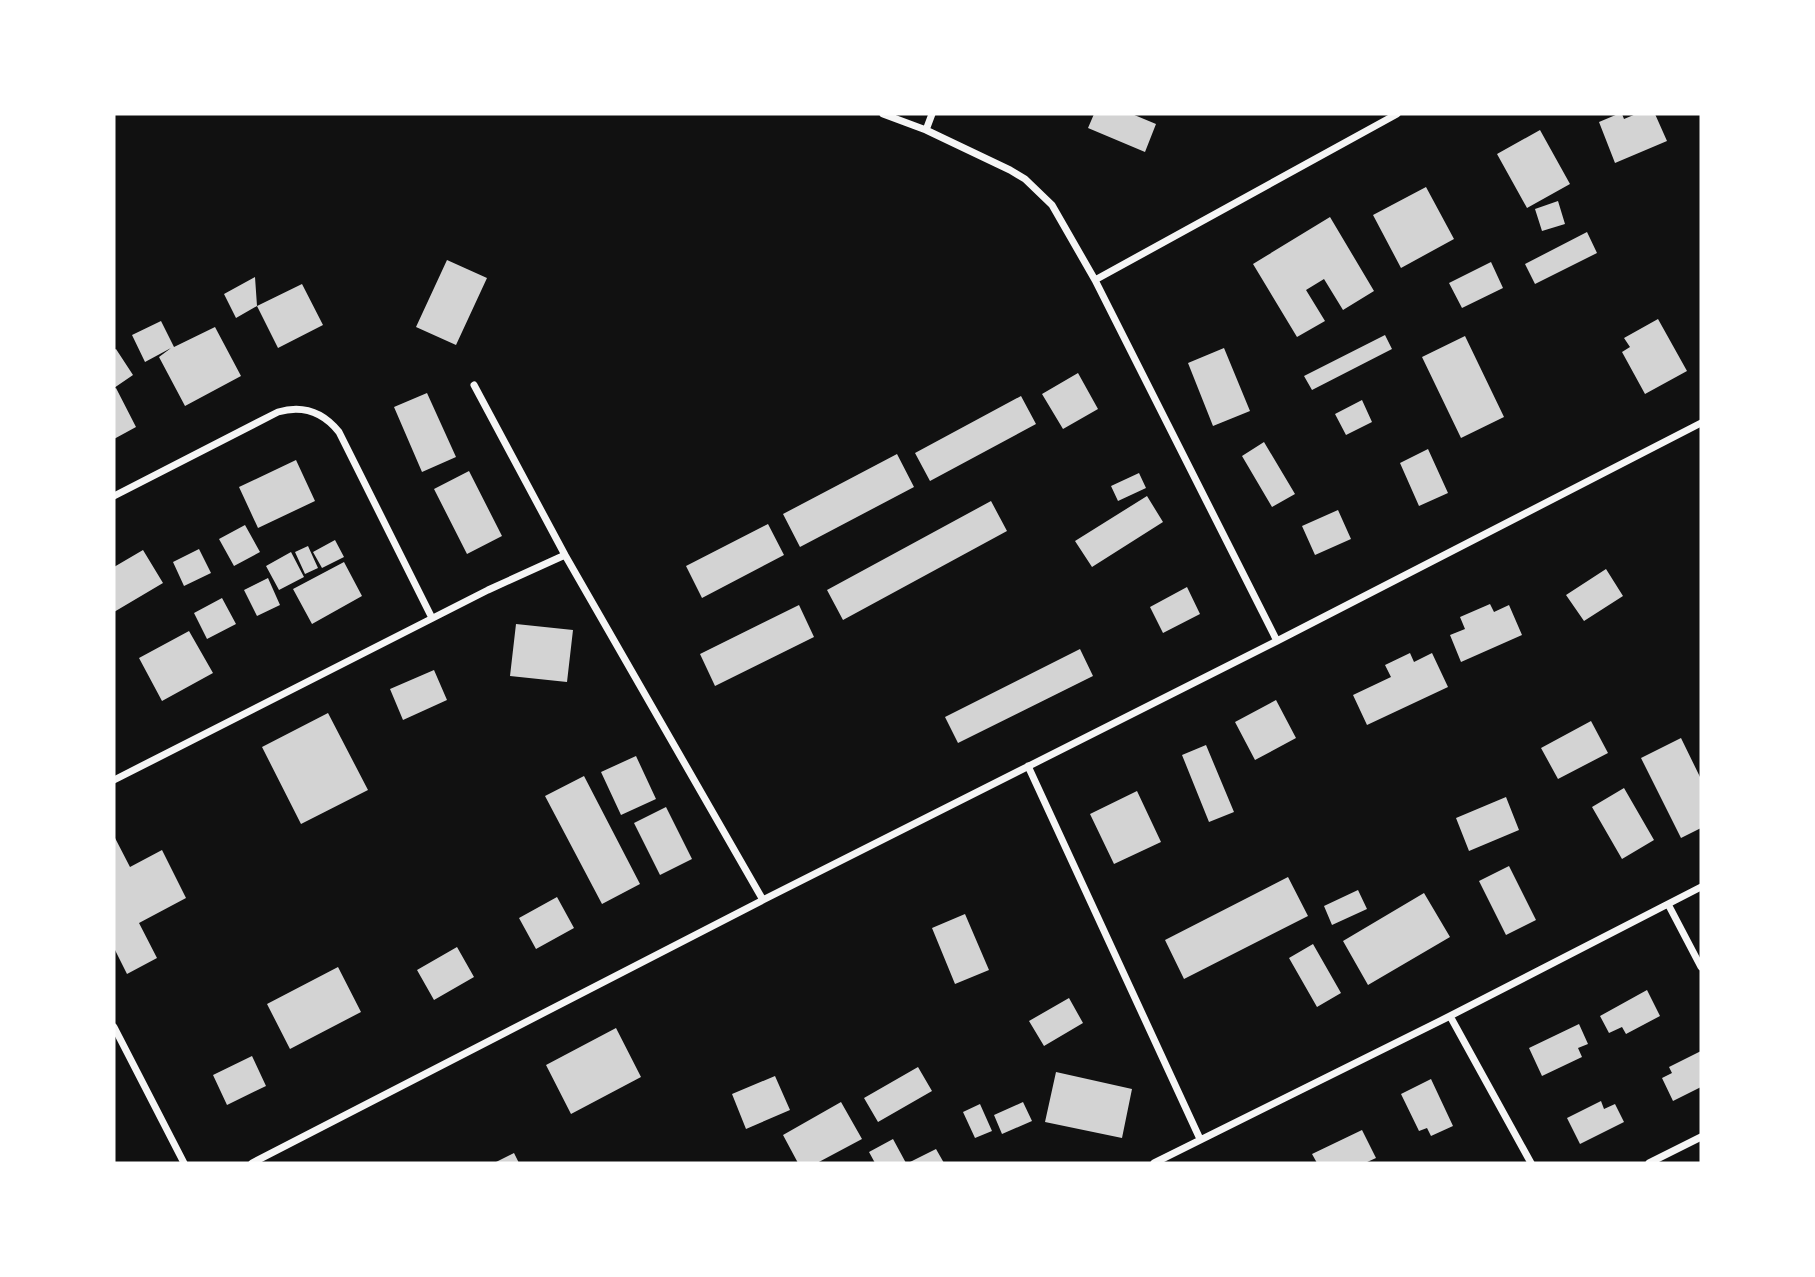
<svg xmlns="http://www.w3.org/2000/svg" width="1815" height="1277" viewBox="0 0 1815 1277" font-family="Overpass,sans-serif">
<rect width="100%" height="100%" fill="#111"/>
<path fill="#d3d3d3" d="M 1094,114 L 1132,114 L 1156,124 L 1145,152 L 1088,128 Z
M 1618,114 L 1622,114 L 1624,119 L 1636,114 L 1655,114 L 1667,141 L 1615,163 L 1599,122 Z
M 1540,130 L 1570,184 L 1527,208 L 1497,154 Z
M 1426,187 L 1454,239 L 1401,268 L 1373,215 Z
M 1558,201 L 1565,224 L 1542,231 L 1535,209 Z
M 1330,217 L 1374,291 L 1343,310 L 1324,279 L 1306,290 L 1325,321 L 1297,337 L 1253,264 Z
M 1587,232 L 1597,253 L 1535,284 L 1525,264 Z
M 447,260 L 487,278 L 456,345 L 416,327 Z
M 1491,262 L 1503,288 L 1462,308 L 1449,283 Z
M 255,277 L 257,306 L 236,318 L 224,294 Z
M 302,284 L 323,325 L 278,348 L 257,306 Z
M 1658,319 L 1687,371 L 1645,394 L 1622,352 L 1630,347 L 1624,338 Z
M 161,321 L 174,347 L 215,327 L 241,376 L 185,406 L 159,357 L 171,348 L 145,362 L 132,335 Z
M 1385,335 L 1392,349 L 1312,390 L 1304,376 Z
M 1465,336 L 1504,417 L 1461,438 L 1422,357 Z
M 1224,348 L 1250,411 L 1213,426 L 1188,363 Z
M 116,349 L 133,375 L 114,388 L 114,350 Z
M 1078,373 L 1098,409 L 1063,429 L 1042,394 Z
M 116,388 L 136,427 L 114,439 L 114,389 Z
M 427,393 L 456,457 L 422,472 L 394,407 Z
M 1021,396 L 1036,424 L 930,481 L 915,453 Z
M 1362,400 L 1372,422 L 1346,435 L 1335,414 Z
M 1264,442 L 1295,494 L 1272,507 L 1242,456 Z
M 1428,449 L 1448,493 L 1419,506 L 1400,463 Z
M 897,454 L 914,487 L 800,547 L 783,514 Z
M 296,460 L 315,501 L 258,528 L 239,487 Z
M 469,471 L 502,536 L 467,554 L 434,489 Z
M 1139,473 L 1146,488 L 1118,501 L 1111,486 Z
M 1147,496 L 1163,522 L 1092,567 L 1075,541 Z
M 991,501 L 1007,531 L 843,620 L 827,590 Z
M 1338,510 L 1351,539 L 1315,555 L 1302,526 Z
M 768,524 L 784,555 L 702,598 L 686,566 Z
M 245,525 L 260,552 L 234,566 L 219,539 Z
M 335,540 L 344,557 L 322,568 L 313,552 Z
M 308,546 L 318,568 L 305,574 L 295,552 Z
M 199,549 L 211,573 L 184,586 L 173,562 Z
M 143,550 L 163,583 L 114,612 L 114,567 Z
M 291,552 L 304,577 L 279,590 L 266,566 Z
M 344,562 L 362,596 L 312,624 L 293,589 Z
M 1606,569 L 1623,596 L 1584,621 L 1566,595 Z
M 268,578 L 280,605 L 257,616 L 244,590 Z
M 1187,587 L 1200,614 L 1163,633 L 1150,607 Z
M 222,598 L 236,624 L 207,639 L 194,613 Z
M 1490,604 L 1494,612 L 1509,605 L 1522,635 L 1461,662 L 1450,635 L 1465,629 L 1460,617 Z
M 799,605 L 814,637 L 715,686 L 700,654 Z
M 516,624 L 573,630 L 567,682 L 510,676 Z
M 189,631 L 213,673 L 162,701 L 139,658 Z
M 1080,649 L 1093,676 L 958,743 L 945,717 Z
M 1410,653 L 1414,662 L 1432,653 L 1448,687 L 1367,725 L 1353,695 L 1391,677 L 1385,665 Z
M 434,670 L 447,700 L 403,720 L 390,689 Z
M 1276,700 L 1296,738 L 1255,760 L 1235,722 Z
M 328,713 L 368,790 L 301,824 L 262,747 Z
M 1591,721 L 1608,753 L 1558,779 L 1541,748 Z
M 1681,738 L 1701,779 L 1701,828 L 1681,838 L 1641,758 Z
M 1206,745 L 1234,812 L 1209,822 L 1182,755 Z
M 636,756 L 656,799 L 621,815 L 601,772 Z
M 584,776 L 640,884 L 602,904 L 545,796 Z
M 1624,788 L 1654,840 L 1622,859 L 1592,807 Z
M 1137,791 L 1161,842 L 1114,864 L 1090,814 Z
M 1506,797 L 1519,830 L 1469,851 L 1456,818 Z
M 666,807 L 692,859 L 660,875 L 634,823 Z
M 114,836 L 130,867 L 162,850 L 186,898 L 139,923 L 157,958 L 127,974 L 114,948 Z
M 1509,866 L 1536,920 L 1506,935 L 1479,881 Z
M 1288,877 L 1308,916 L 1184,979 L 1165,940 Z
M 1358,890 L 1367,909 L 1332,925 L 1324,906 Z
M 1424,893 L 1450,937 L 1368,985 L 1343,941 Z
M 557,897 L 574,928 L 536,949 L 519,918 Z
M 965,914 L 989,970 L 955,984 L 932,928 Z
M 1313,944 L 1341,993 L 1317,1007 L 1289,958 Z
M 457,947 L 474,977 L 434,1000 L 417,970 Z
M 338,967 L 361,1012 L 290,1049 L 267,1004 Z
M 1647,990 L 1660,1016 L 1626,1034 L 1622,1027 L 1609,1033 L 1600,1016 Z
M 1069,998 L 1083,1023 L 1044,1046 L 1029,1021 Z
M 1579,1024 L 1588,1044 L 1578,1048 L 1582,1057 L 1542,1076 L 1529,1048 Z
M 616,1028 L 641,1077 L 571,1114 L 546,1065 Z
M 1701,1051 L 1701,1087 L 1673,1101 L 1662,1078 L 1672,1073 L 1669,1067 Z
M 252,1056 L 266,1086 L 227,1105 L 213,1075 Z
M 918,1067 L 932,1091 L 878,1122 L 864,1098 Z
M 1056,1072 L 1132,1089 L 1122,1138 L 1045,1122 Z
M 775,1076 L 790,1110 L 746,1129 L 732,1094 Z
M 1431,1079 L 1453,1126 L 1431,1136 L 1427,1128 L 1419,1131 L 1401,1094 Z
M 1601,1101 L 1604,1109 L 1615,1104 L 1624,1122 L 1580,1144 L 1567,1118 Z
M 841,1102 L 862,1139 L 817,1163 L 798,1163 L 783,1135 Z
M 1023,1102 L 1032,1121 L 1002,1134 L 994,1115 Z
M 980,1104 L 992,1131 L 975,1138 L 963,1112 Z
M 1362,1130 L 1376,1158 L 1365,1163 L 1317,1163 L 1312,1154 Z
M 893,1139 L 906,1163 L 875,1163 L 869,1152 Z
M 936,1149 L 944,1163 L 908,1163 Z
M 514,1153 L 519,1163 L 494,1163 Z"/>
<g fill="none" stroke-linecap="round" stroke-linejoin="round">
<path stroke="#f5f5f5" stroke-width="7" d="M 883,114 L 926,130 L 1010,170 L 1025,179 L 1052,205 L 1095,280 L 1277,641
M 926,130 L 932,114
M 1095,280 L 1397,114
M 474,385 L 565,555 L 763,900
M 114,496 L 278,412 C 302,405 323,412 339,432 L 432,618
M 1028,766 L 1200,1139
M 114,780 L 488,590 L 565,555
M 1668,904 L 1701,967
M 1450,1016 L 1531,1163
M 114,1027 L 184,1163
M 252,1163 L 763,900 L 1277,641 L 1701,423
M 1154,1163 L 1450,1016 L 1701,887
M 1649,1163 L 1701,1137"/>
</g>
<rect width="1815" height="1277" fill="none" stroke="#ffffff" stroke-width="231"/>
</svg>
